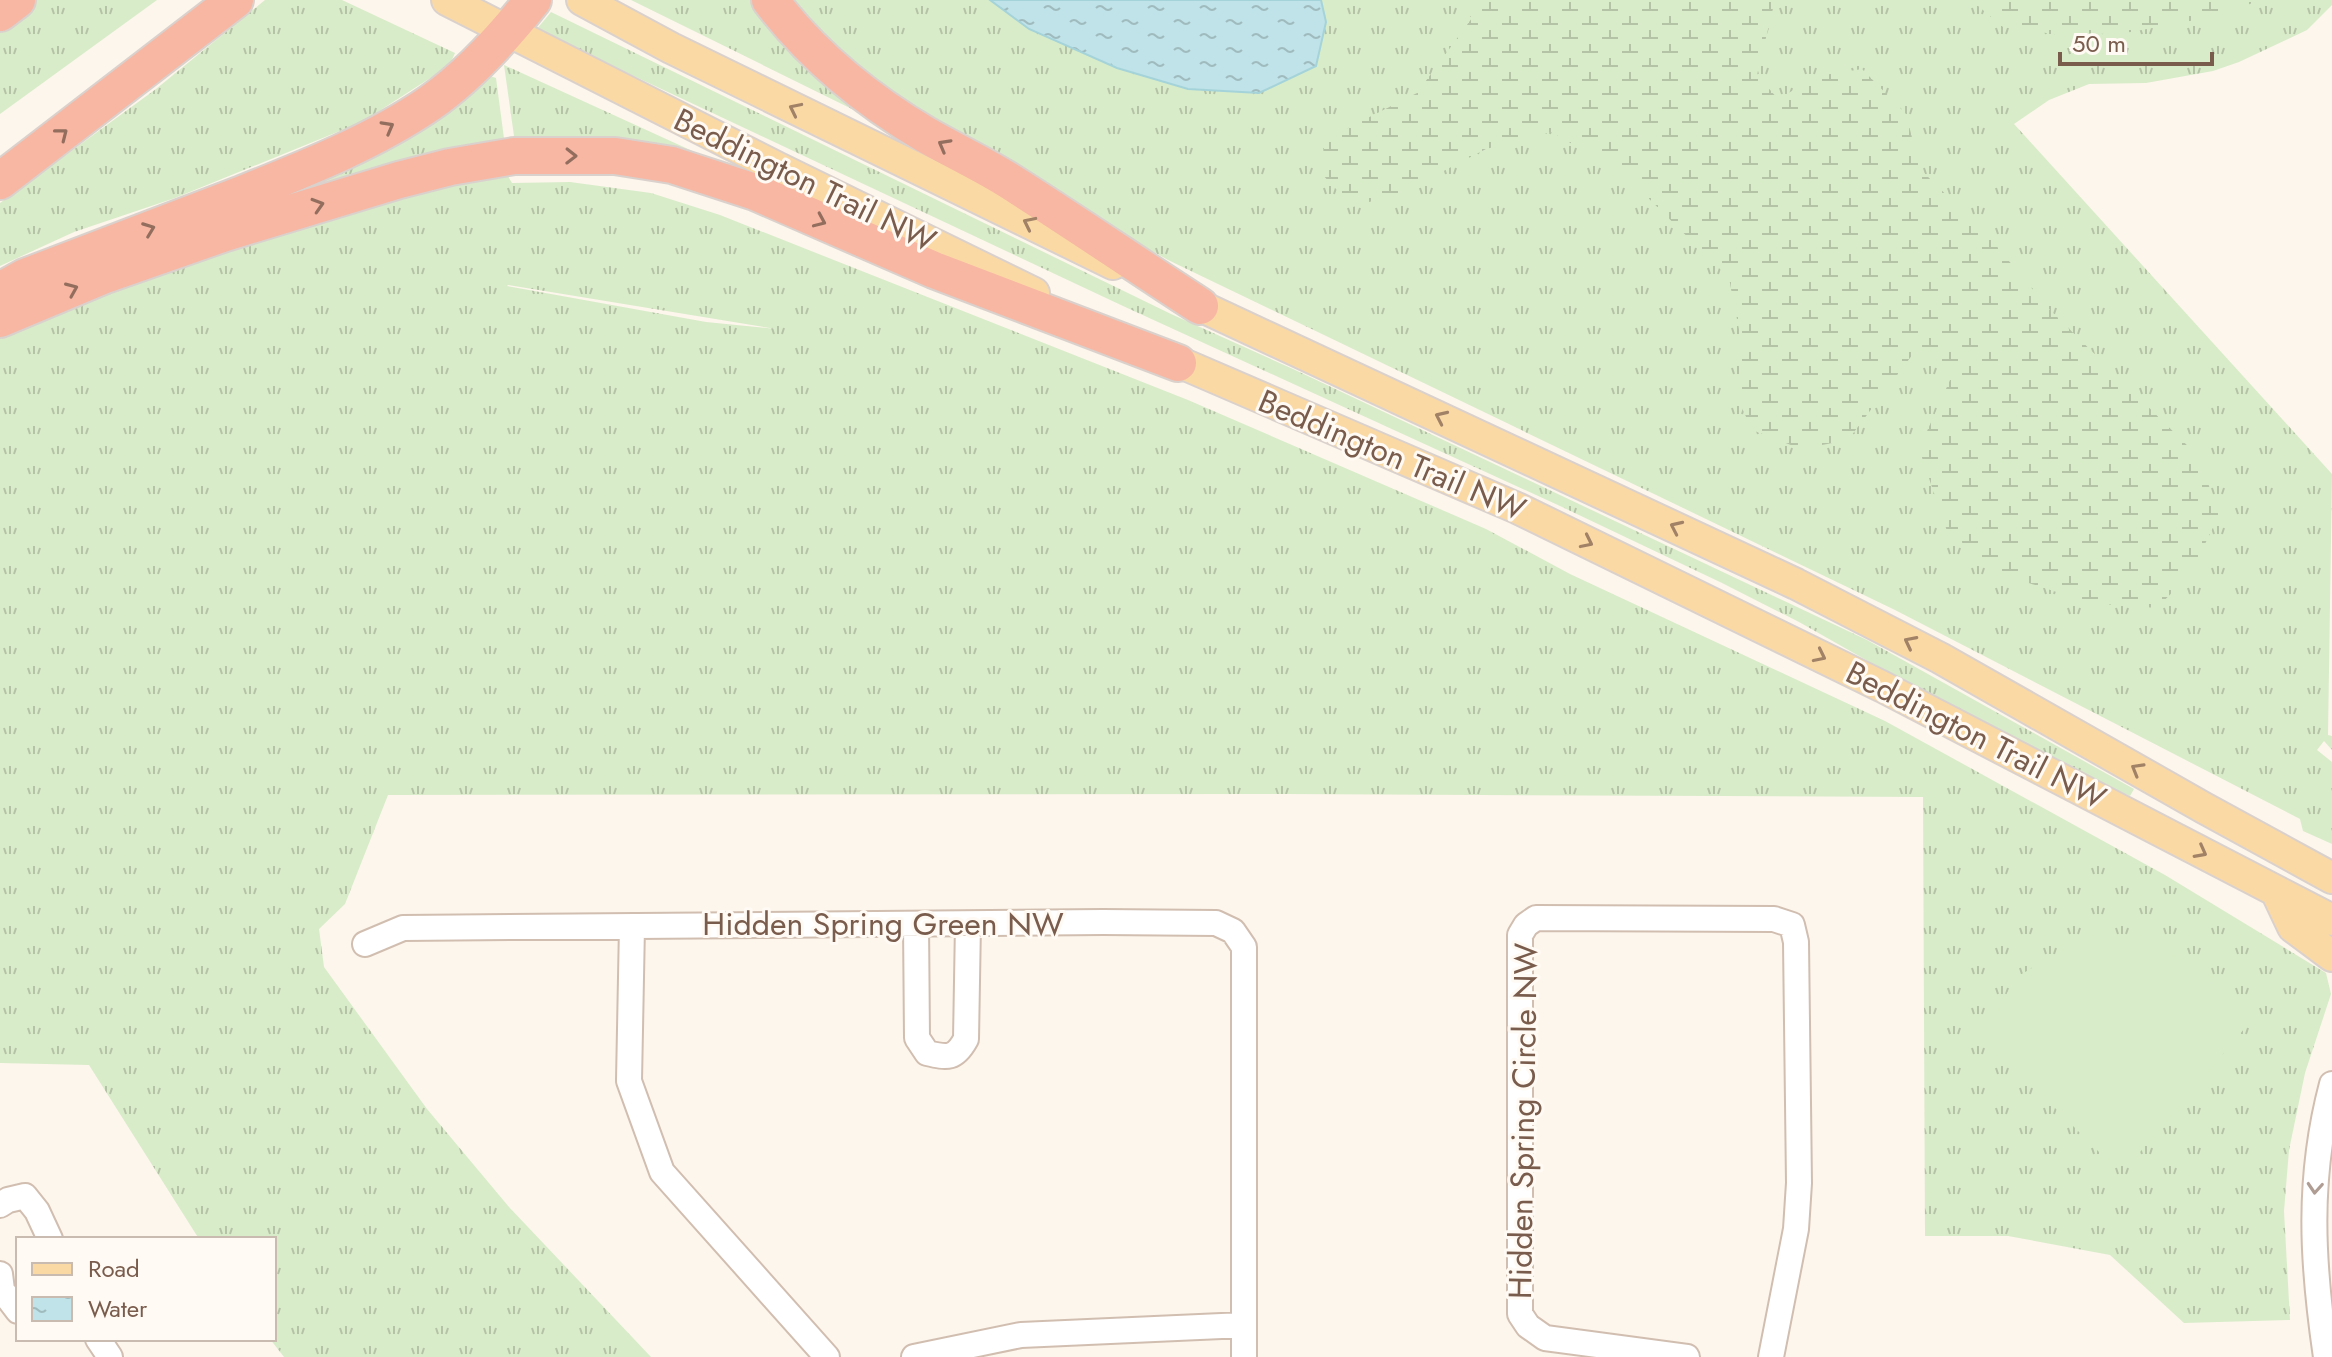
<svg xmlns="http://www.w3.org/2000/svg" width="2332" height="1357" viewBox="0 0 2332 1357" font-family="Jost,sans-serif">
<defs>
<pattern id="grass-tufts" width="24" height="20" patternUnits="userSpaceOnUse" patternTransform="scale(2)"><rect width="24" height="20" fill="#d8ecc9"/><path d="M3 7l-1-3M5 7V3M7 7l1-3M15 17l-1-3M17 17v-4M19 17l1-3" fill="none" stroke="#b4c2a5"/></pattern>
<pattern id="wetland-marsh" width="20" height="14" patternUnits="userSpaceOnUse" patternTransform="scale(2)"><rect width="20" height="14" fill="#d8ecc9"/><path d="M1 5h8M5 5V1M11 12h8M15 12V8" fill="none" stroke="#b4c2a5"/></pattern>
<pattern id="water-ripples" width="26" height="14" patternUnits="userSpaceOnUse" patternTransform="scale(2)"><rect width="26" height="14" fill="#bfe3e8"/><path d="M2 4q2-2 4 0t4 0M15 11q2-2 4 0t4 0" fill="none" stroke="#a0bbbe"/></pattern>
</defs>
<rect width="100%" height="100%" fill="#fdf6ec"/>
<path fill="url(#grass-tufts)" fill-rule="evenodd" d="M 0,0 L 157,0 L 0,114 Z
M 265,0 L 342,0 L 455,53 L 449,66 L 362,122 L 175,198 L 74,232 L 0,266 L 0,203 L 156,89 Z
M 631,0 L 755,0 L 861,102 L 858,112 Z
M 787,0 L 2332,0 L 2332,5 L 2307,30 L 2239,62 L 2213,71 L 2146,83 L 2089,84 L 2049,100 L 2014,124 L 2332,474 L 2328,735 L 2332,736 L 2332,750 L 2324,741 L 2317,750 L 2332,762 L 2332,844 L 2303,831 L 2300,819 L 1895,610 L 1168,260 L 1087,215 L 943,128 L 841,58 Z
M 551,12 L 1171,314 L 1293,369 L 1867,640 L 2134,789 L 2130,796 L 2016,745 L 1799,622 L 1722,583 L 1560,506 L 1123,306 L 536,30 Z
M 504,65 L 723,165 L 519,144 L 514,136 Z
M 487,75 L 496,78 L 505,146 L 314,192 L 311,183 Z
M 505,171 L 512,183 L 570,182 L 651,193 L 720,215 L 1188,400 L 1486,529 L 1570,574 L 1885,721 L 2165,875 L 2326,973 L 2331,994 L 2305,1073 L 2289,1150 L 2284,1211 L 2290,1320 L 2184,1323 L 2110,1255 L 2008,1236 L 1925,1236 L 1923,797 L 1283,794 L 388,795 L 345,904 L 319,929 L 324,967 L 427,1109 L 509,1207 L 651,1357 L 284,1357 L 270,1339 L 274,1339 L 274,1239 L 199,1239 L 89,1065 L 0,1063 L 0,328 L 297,225 ZM 507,286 L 508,285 L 776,329 L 706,322 Z"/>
<path fill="url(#wetland-marsh)" d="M 1452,0 L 1775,0 L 1757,75 L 1778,99 L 1818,76 L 1862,69 L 1906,114 L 1920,169 L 1989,237 L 2049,309 L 2199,457 L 2219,515 L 2191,573 L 2157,608 L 2090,603 L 2004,575 L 1947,531 L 1919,449 L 1950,380 L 1942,364 L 1913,354 L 1848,440 L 1801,449 L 1752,430 L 1737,397 L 1742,345 L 1729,278 L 1626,176 L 1552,132 L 1486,149 L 1405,191 L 1353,207 L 1319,171 L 1326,139 L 1417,93 L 1472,18 Z
M 1971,0 L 2260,0 L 2222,15 L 2131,32 L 2068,36 L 2003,27 Z"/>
<path fill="#d8ecc9" d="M 2149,942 L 2216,979 L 2250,1022 L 2135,1158 L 2107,1160 L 1984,1037 L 2015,978 L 2071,945 Z"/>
<path fill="url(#water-ripples)" stroke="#a5d3da" stroke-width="2" d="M 990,0 L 1321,0 L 1326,22 L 1316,66 L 1259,93 L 1188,89 L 1117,68 L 1029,29 Z"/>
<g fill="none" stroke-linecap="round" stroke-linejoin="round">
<g stroke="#d1beb0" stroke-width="28">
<path id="minor" d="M 916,924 L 917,1038 L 927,1053 C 948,1058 955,1059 966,1039 L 968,924
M 632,926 L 629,1081 L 662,1172 L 827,1357
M 365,944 L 403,928 L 1103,922 L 1216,923 L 1233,931 L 1244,947 L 1244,1357
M 0,1205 L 8,1200 L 25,1196 L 37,1211 L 50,1239
M 0,1274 L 2,1290 L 18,1311
M 98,1339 L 110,1357
M 914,1357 L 1021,1335 L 1244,1325
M 1687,1357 L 1545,1338 L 1528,1326 L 1520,1314 L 1520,935 L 1526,925 L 1536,918 L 1774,919 L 1792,925 L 1796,942 L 1799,1183 L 1796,1229 L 1771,1357
M 2326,1357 C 2312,1262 2307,1178 2332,1084"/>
</g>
<g stroke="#dad1cd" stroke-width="34">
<path id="major" d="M 447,0 L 778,168 L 1034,293
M 582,0 L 671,48 L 1113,264
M 1181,297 L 1796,584 L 1940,658 L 2204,808 L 2332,878
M 1160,354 L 1517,508 L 1883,687 L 2332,920
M 2276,891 L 2293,927 L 2332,956"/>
</g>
<g stroke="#dad1cd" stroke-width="40">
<path id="highway" d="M 770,0 C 813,57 865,99 926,135 C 952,150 980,163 1006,179 C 1071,220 1135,264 1200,306
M 0,13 L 17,0
M 0,181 L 235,0
M 0,291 L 25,277 C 96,250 166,223 237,196 C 302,170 372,143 430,103 C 470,75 503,38 533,0
M 0,319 L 105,275 L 225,233 L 399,180 L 450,167 L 514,156 L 615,156 L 672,165 L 755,192 L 934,270 L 1178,363"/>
</g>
<use href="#minor" stroke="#fff" stroke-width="24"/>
<use href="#major" stroke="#fbd9a5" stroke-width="30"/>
<use href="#highway" stroke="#f7b7a3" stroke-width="36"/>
</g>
<defs><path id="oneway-chevron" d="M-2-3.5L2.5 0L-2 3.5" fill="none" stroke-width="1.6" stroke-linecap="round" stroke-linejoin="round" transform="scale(2)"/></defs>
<g stroke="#a18267">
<use href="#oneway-chevron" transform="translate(795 109) rotate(-154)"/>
<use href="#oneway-chevron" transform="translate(1029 223) rotate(-154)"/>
<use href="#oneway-chevron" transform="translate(1441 417) rotate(-155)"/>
<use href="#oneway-chevron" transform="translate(1676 527) rotate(-155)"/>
<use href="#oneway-chevron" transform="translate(1587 542) rotate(26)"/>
<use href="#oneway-chevron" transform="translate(1910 642) rotate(-153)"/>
<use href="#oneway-chevron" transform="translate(1820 656) rotate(26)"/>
<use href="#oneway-chevron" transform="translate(2137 769) rotate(-150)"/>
<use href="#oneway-chevron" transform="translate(2201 852) rotate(28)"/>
</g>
<g stroke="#936e5e">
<use href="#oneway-chevron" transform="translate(388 127) rotate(-29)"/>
<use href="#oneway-chevron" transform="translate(62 134) rotate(-38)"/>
<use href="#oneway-chevron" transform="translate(944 145) rotate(-151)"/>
<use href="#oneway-chevron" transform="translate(571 156) rotate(1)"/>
<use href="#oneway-chevron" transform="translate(318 205) rotate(-17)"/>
<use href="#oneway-chevron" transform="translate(820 221) rotate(24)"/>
<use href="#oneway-chevron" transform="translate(149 229) rotate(-21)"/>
<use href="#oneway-chevron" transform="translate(72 289) rotate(-23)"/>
</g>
<use stroke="#af9d94" href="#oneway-chevron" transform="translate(2315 1188) rotate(94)"/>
<g text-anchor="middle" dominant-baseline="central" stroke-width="6" stroke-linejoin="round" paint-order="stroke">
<g font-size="32" fill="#7a5c4d" stroke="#fffaf3">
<text transform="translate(805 180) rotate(26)">Beddington Trail NW</text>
<text transform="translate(1392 455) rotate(23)">Beddington Trail NW</text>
<text transform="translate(1976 735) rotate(27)">Beddington Trail NW</text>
<text x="883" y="924">Hidden Spring Green NW</text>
<text transform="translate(1523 1121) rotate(-89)">Hidden Spring Circle NW</text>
</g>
</g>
<rect x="16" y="1237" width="260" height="104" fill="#fffaf3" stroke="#cabbb1" stroke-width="2"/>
<rect x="32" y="1263" width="40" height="12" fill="#fbd9a5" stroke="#cabbb1" stroke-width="2"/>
<text x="88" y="1277" font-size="24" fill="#7a5c4d">Road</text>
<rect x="32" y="1297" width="40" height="24" fill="url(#water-ripples)" stroke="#cabbb1" stroke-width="2"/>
<text x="88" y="1317" font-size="24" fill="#7a5c4d">Water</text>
<path d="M2060 52v12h152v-12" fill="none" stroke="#7a5c4d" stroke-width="4"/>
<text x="2072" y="52" font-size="24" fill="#7a5c4d" stroke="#fffaf3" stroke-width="6" paint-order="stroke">50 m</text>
</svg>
